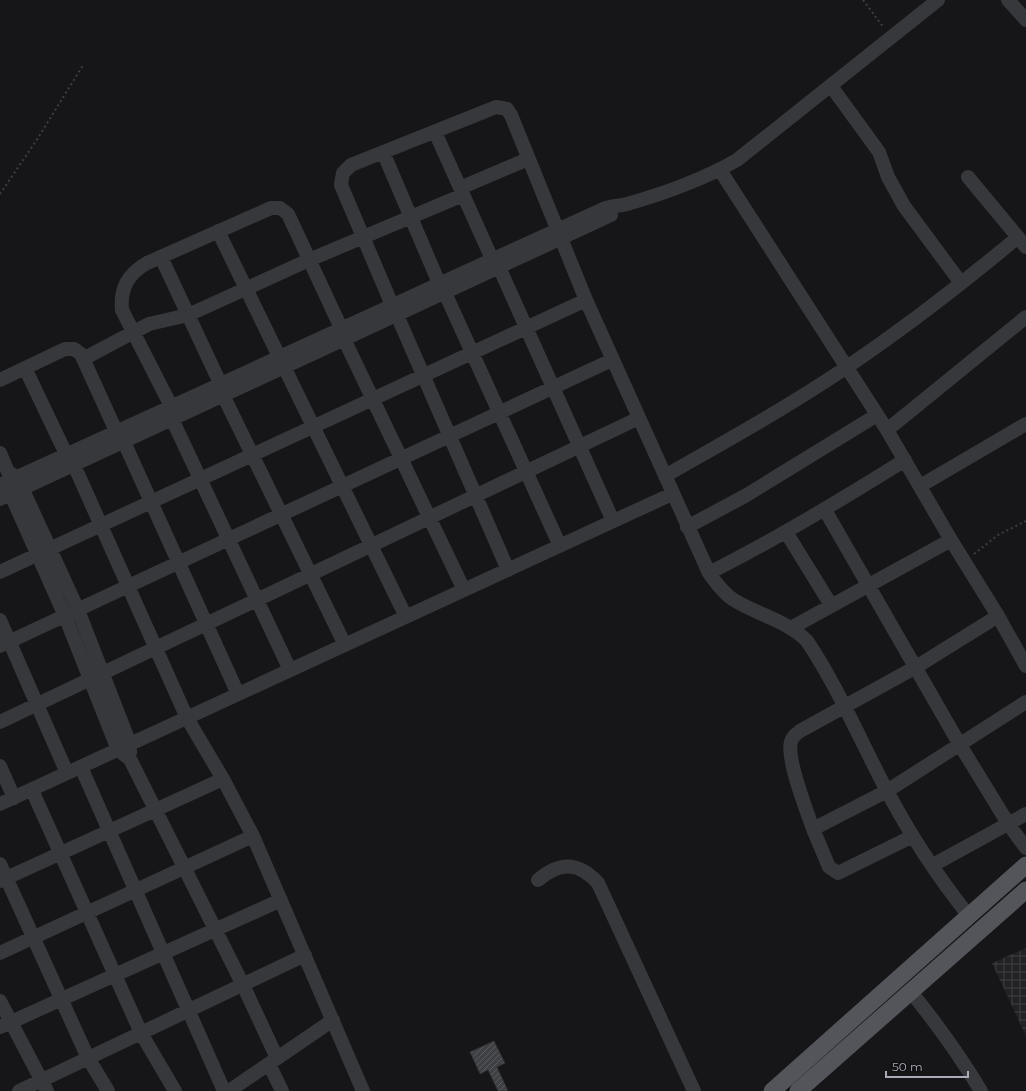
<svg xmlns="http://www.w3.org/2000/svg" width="1026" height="1091" viewBox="0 0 1026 1091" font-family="Montserrat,sans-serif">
<defs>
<pattern id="industrial-grid" width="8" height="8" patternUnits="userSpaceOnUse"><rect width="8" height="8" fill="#222224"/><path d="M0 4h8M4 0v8" fill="none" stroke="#3f3f42"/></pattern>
<pattern id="building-hatch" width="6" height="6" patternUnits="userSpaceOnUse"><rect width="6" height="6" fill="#404144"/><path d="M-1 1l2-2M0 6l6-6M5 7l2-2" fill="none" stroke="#595a5d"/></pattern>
</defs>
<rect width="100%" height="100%" fill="#161618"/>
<path fill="url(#industrial-grid)" d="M 1026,948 L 1026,1036 L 992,963 Z"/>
<path fill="url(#building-hatch)" stroke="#303033" d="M 494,1041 L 505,1063 L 497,1067 L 508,1091 L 498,1091 L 488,1070 L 480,1074 L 470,1052 Z"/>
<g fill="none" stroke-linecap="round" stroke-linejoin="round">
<path stroke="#3d3e43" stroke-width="2" stroke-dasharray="2 3" stroke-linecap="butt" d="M 863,0 L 884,28
M 0,194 L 38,138 L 83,65
M 974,554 L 998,535 L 1026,521"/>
<path stroke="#37383c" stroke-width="14" d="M 1008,0 L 1026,20
M 831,86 L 879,152 L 888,177 L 904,206 L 961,283
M 435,132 L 492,259
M 383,152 L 439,283
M 720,170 L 887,430 L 951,540 L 998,616 L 1026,666
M 968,177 L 1026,247
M 460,188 L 528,159
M 218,231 L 406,617
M 161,257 L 220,383
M 499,267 L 613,521
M 445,293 L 560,546
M 392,305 L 341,185 L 343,173 L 351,165 L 496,107 L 507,109 L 511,115 L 586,300 L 709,573 C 716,583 724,594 734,600 C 758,615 788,621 807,641 C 838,687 860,740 886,789 C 909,833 938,877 969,916
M 397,315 L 508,570
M 344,339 L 464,590
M 83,359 L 149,324 L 188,315 L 309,260 L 463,195
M 25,368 L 66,454
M 0,380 L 65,349 L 74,349 L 81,354 L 116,431
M 223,395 L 345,645
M 171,406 L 122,310 C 120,288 128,274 147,263 L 271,208 L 280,208 L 288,214 L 341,328
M 172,419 L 290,670
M 887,430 L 1026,317
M 124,442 L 238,694
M 0,453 L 8,472 L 17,477 L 78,610 L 130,744 L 130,753
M 74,465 L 187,718 L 223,779 L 253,836 L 363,1091
M 665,476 C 726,441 788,407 847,367 C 906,327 963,283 1018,237
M 0,485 L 603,209 C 611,206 619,206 627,204 C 666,193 702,180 737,160 L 938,0
M 7,486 L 65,616 L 118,750 L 130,759 L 243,985 L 277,1058
M 920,486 L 1026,424
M 0,499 L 611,215
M 825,510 L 960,745 L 1009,825 L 1026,848
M 687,527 L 745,496 L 877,415
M 786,532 L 831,605
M 0,572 L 586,300
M 709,573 C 777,539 841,500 905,460
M 0,620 L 67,773
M 791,628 L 951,540
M 0,646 L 612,360
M 0,722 L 639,418
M 0,766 L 14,798
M 81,767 L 224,1091
M 32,790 L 141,1033 L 175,1091
M 0,804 L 672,494
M 813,829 C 807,811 786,759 791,742 C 792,737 796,734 800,731 L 916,667 L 998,616
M 913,836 L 838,873 L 829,867 L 813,829 L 887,791 L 1026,702
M 0,864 L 88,1058 L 108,1091
M 933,865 L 1026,814
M 538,880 C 560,861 579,862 598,883 L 694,1091
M 0,881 L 223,779
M 0,953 L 253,836
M 911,992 C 937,1024 960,1056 981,1091
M 0,1001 L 47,1091
M 0,1027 L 281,900
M 269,1064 L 282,1091
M 19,1091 L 305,955
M 229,1091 L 333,1020"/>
<path stroke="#53555b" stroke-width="17" d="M 772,1091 L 1026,865
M 798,1091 L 1026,890"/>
</g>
<path d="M886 1071v6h82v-6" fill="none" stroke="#a9acb7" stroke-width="2"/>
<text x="892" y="1071" font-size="12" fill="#a9acb7" stroke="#111113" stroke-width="3" paint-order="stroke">50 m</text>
</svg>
